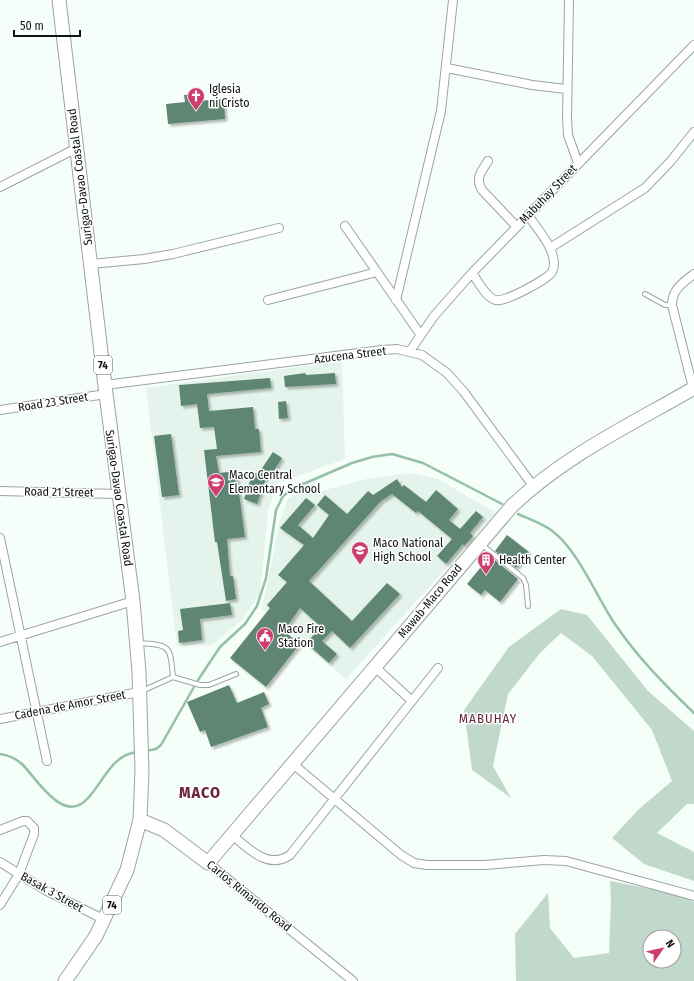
<svg xmlns="http://www.w3.org/2000/svg" width="694" height="981" viewBox="0 0 694 981" font-family="'Fira Sans Condensed',sans-serif">
<defs>
<filter id="shadow"><feDropShadow dx="2.5" dy="2.5" stdDeviation="1" flood-color="#0004"/></filter>
</defs>
<rect width="100%" height="100%" fill="#f5fef9"/>
<path fill="#e4f3eb" d="M 342,361 L 345,459 L 278,483 L 268,510 L 260,594 L 242,620 L 212,645 L 177,646 L 146,388 Z
M 413,473 L 438,479 L 496,513 L 346,679 L 262,609 L 280,521 L 288,498 L 301,493 L 322,491 L 366,479 Z"/>
<path fill="#c0d9cb" fill-rule="evenodd" d="M 561,609 L 587,615 L 648,691 L 694,731 L 694,804 L 687,804 L 657,833 L 694,852 L 694,881 L 644,864 L 612,838 L 639,809 L 672,781 L 652,730 L 592,656 L 561,633 L 540,653 L 508,694 L 493,766 L 511,798 L 472,770 L 464,710 L 509,647 Z
M 610,881 L 677,894 L 694,902 L 694,981 L 516,981 L 515,934 L 548,893 L 550,928 L 574,958 L 609,953 L 611,901 ZM 650,937 L 674,937 L 674,961 L 650,961 Z"/>
<g fill="none" stroke-linecap="round" stroke-linejoin="round">
<path stroke="#96bfa9" stroke-width="2.5" d="M 518,514 C 529,519 541,523 551,530 C 579,550 597,599 617,627 C 639,659 666,686 694,713
M 198,680 L 220,647 L 245,624 L 257,606 L 266,578 L 276,510 L 283,496 L 294,488 L 352,463 L 372,457 L 392,454 L 423,463 L 502,504
M 145,751 L 156,749 L 161,745 L 194,687
M 0,754 C 8,755 16,759 22,764 C 37,779 64,826 88,798 C 104,781 112,754 138,752"/>
</g>
<path fill="#5f8672" filter="url(#shadow)" d="M 196,94 L 197,101 L 224,99 L 225,119 L 168,124 L 166,104 L 185,102 L 184,95 Z
M 305,373 L 306,375 L 335,373 L 336,384 L 285,387 L 284,376 Z
M 270,378 L 271,388 L 207,394 L 209,411 L 253,407 L 255,429 L 259,429 L 261,452 L 216,456 L 219,473 L 236,471 L 245,537 L 227,539 L 230,576 L 233,576 L 236,599 L 226,601 L 217,542 L 215,542 L 204,450 L 217,449 L 214,427 L 200,428 L 197,404 L 181,406 L 179,385 Z
M 286,401 L 288,418 L 279,419 L 278,402 Z
M 171,434 L 179,495 L 162,497 L 154,436 Z
M 273,452 L 282,458 L 271,475 L 268,472 L 257,504 L 244,499 L 253,472 L 258,474 Z
M 397,479 L 402,487 L 404,485 L 426,502 L 436,490 L 458,509 L 449,520 L 460,529 L 476,511 L 483,517 L 470,533 L 473,536 L 464,546 L 463,544 L 446,564 L 437,556 L 452,539 L 418,511 L 416,513 L 392,494 L 381,501 L 309,581 L 352,621 L 387,583 L 400,594 L 350,648 L 332,631 L 322,641 L 337,654 L 329,663 L 306,643 L 321,627 L 300,608 L 284,631 L 300,644 L 266,687 L 230,658 L 270,608 L 267,605 L 287,582 L 278,575 L 304,545 L 280,528 L 306,498 L 315,505 L 298,525 L 313,538 L 329,515 L 317,505 L 325,495 L 347,514 L 368,491 L 373,495 Z
M 507,535 L 529,552 L 516,568 L 495,551 Z
M 490,556 L 518,579 L 500,602 L 485,590 L 481,595 L 467,584 Z
M 230,603 L 232,615 L 200,619 L 202,640 L 179,643 L 178,631 L 183,630 L 180,609 Z
M 229,685 L 237,703 L 264,692 L 269,704 L 261,708 L 268,727 L 211,747 L 205,730 L 200,732 L 187,702 Z"/>
<g fill="none" stroke-linecap="round" stroke-linejoin="round">
<g stroke="#9da4a0" stroke-width="6">
<path id="service" d="M 645,294 L 665,305 L 672,305
M 481,544 L 523,578 L 526,585 L 528,606
M 139,643 C 171,645 170,646 173,677
M 142,691 L 173,677 L 200,685 L 209,685 L 236,674"/>
</g>
<g stroke="#9da4a0" stroke-width="10">
<path id="minor" d="M 569,0 L 567,118 L 568,135 L 578,163
M 447,68 L 532,85 L 566,89
M 488,161 C 481,172 475,178 482,190 L 517,227
M 0,187 L 77,148
M 345,226 L 420,334
M 550,248 L 645,188 L 670,162 L 694,132
M 91,264 L 144,259 L 173,254 L 279,228
M 472,273 C 478,281 486,298 496,300 C 504,303 548,279 552,272 C 553,270 554,265 554,263 C 553,245 537,229 528,215
M 268,300 L 377,272
M 396,300 L 441,111 L 453,0
M 410,351 L 434,316 L 472,273 L 694,45
M 105,385 L 382,350 L 397,349 L 422,355 L 447,373 L 464,392 L 534,487
M 693,388 L 672,305 C 672,290 682,283 694,274
M 0,410 L 106,394
M 0,491 L 118,494
M 0,538 L 47,761
M 0,642 L 133,601
M 375,667 L 412,701
M 0,719 L 139,692
M 293,764 L 401,855 L 414,863 L 427,865 L 485,865 L 544,860 L 566,861 L 694,896
M 0,830 L 23,821 L 27,821 L 34,828 L 34,834 L 19,874 L 0,905
M 232,835 C 249,849 268,870 290,855 L 438,668
M 0,862 L 45,890 L 105,920
M 208,863 L 353,981"/>
</g>
<g stroke="#9da4a0" stroke-width="15">
<path id="primary" d="M 140,820 L 164,830 L 208,863 L 512,506 C 564,456 632,424 694,388"/>
</g>
<g stroke="#9da4a0" stroke-width="15">
<path id="trunk" d="M 59,0 L 106,394 L 133,601 L 139,672 L 142,770 L 140,820 L 127,870 L 96,936 L 65,981"/>
</g>
<use href="#service" stroke="#fff" stroke-width="4"/>
<use href="#minor" stroke="#fff" stroke-width="8"/>
<use href="#primary" stroke="#fff" stroke-width="13"/>
<use href="#trunk" stroke="#fff" stroke-width="13"/>
</g>
<defs>
<g id="church-pin" transform="scale(0.9)"><path d="M0 17L-7.5 6A9.5 9.5 0 1 1 7.5 6Z" fill="#cb3e6f" stroke="#fff"/><path d="M-1.2-6h2.4v3.5h3.3v2.4h-3.3V6h-2.4V-.1h-3.3v-2.4h3.3Z" fill="#fff"/></g>
<g id="school-pin" transform="scale(0.9)"><path d="M0 17L-7.5 6A9.5 9.5 0 1 1 7.5 6Z" fill="#cb3e6f" stroke="#fff"/><path d="M0-5L7-2L0 1L-7-2ZM-4 1L0 2.5L4 1V4Q0 6-4 4Z" fill="#fff"/></g>
<g id="building-pin" transform="scale(0.9)"><path d="M0 17L-7.5 6A9.5 9.5 0 1 1 7.5 6Z" fill="#cb3e6f" stroke="#fff"/><path d="M-4-6H4V6H1V3H-1V6H-4ZM-2.5-4.3h1.7v1.8h-1.7ZM.8-4.3h1.7v1.8H.8ZM-2.5-1h1.7V.8h-1.7ZM.8-1h1.7V.8H.8Z" fill="#fff"/></g>
<g id="civic-pin" transform="scale(0.9)"><path d="M0 17L-7.5 6A9.5 9.5 0 1 1 7.5 6Z" fill="#cb3e6f" stroke="#fff"/><path d="M-.6-6.5H3V-4.5H.6V-3L4-1V1h2V6H-6V1h2V-1L-.6-3ZM-1.2 2.5V6h2.4V2.5Z" fill="#fff"/></g>
</defs>
<g fill-rule="evenodd">
<use href="#church-pin" x="196" y="96"/>
<use href="#school-pin" x="216" y="482"/>
<use href="#school-pin" x="360" y="550"/>
<use href="#building-pin" x="486" y="560"/>
<use href="#civic-pin" x="265" y="636"/>
</g>
<g text-anchor="middle" dominant-baseline="central" stroke-width="3" stroke-linejoin="round" paint-order="stroke">
<g fill="#fff" stroke="#585a5a" stroke-width="1">
<rect x="94" y="356" width="18" height="18" rx="3"/>
<rect x="103" y="896" width="18" height="18" rx="3"/>
</g>
<g font-size="11" font-weight="bold" fill="#111413">
<text x="103" y="365">74</text>
<text x="112" y="905">74</text>
</g>
<g font-size="12" fill="#111413" stroke="#fff" text-anchor="start">
<text x="209" y="89">Iglesia<tspan x="209" dy="14">ni Cristo</tspan></text>
<text x="229" y="475">Maco Central<tspan x="229" dy="14">Elementary School</tspan></text>
<text x="373" y="543">Maco National<tspan x="373" dy="14">High School</tspan></text>
<text x="499" y="560">Health Center</text>
<text x="278" y="629">Maco Fire<tspan x="278" dy="14">Station</tspan></text>
</g>
<g font-size="12" fill="#111413" stroke="#fff">
<text transform="translate(80 177) rotate(-97)">Surigao-Davao Coastal Road</text>
<text transform="translate(548 194) rotate(-46)">Mabuhay Street</text>
<text transform="translate(350 355) rotate(-7)">Azucena Street</text>
<text transform="translate(53 402) rotate(-9)">Road 23 Street</text>
<text transform="translate(59 492) rotate(1)">Road 21 Street</text>
<text transform="translate(119 498) rotate(82)">Surigao-Davao Coastal Road</text>
<text transform="translate(430 601) rotate(-50)">Mawab-Maco Road</text>
<text transform="translate(70 705) rotate(-11)">Cadena de Amor Street</text>
<text transform="translate(52 892) rotate(29)">Basak 3 Street</text>
<text transform="translate(249 896) rotate(39)">Carlos Rimando Road</text>
</g>
<g font-size="13" letter-spacing="1" fill="#6a253b" stroke="#fff">
<text x="488" y="718">MABUHAY</text>
</g>
<g font-size="16" font-weight="bold" letter-spacing="1" fill="#6a253b" stroke="#fff">
<text x="200" y="792">MACO</text>
</g>
</g>
<g transform="translate(662 949) rotate(56)"><circle r="19" fill="#ffffff" stroke="#a0a1a1"/>
<path d="M0-3L7 15L0 10L-7 15Z" fill="#cb3e6f"/>
<text y="-6" font-size="11" font-weight="bold" text-anchor="middle" fill="#111413">N</text>
</g>
<path d="M14 30v6h66v-6" fill="none" stroke="#111413" stroke-width="2"/>
<text x="20" y="30" font-size="12" fill="#111413" stroke="#ffffff" stroke-width="3" paint-order="stroke">50 m</text>
</svg>
